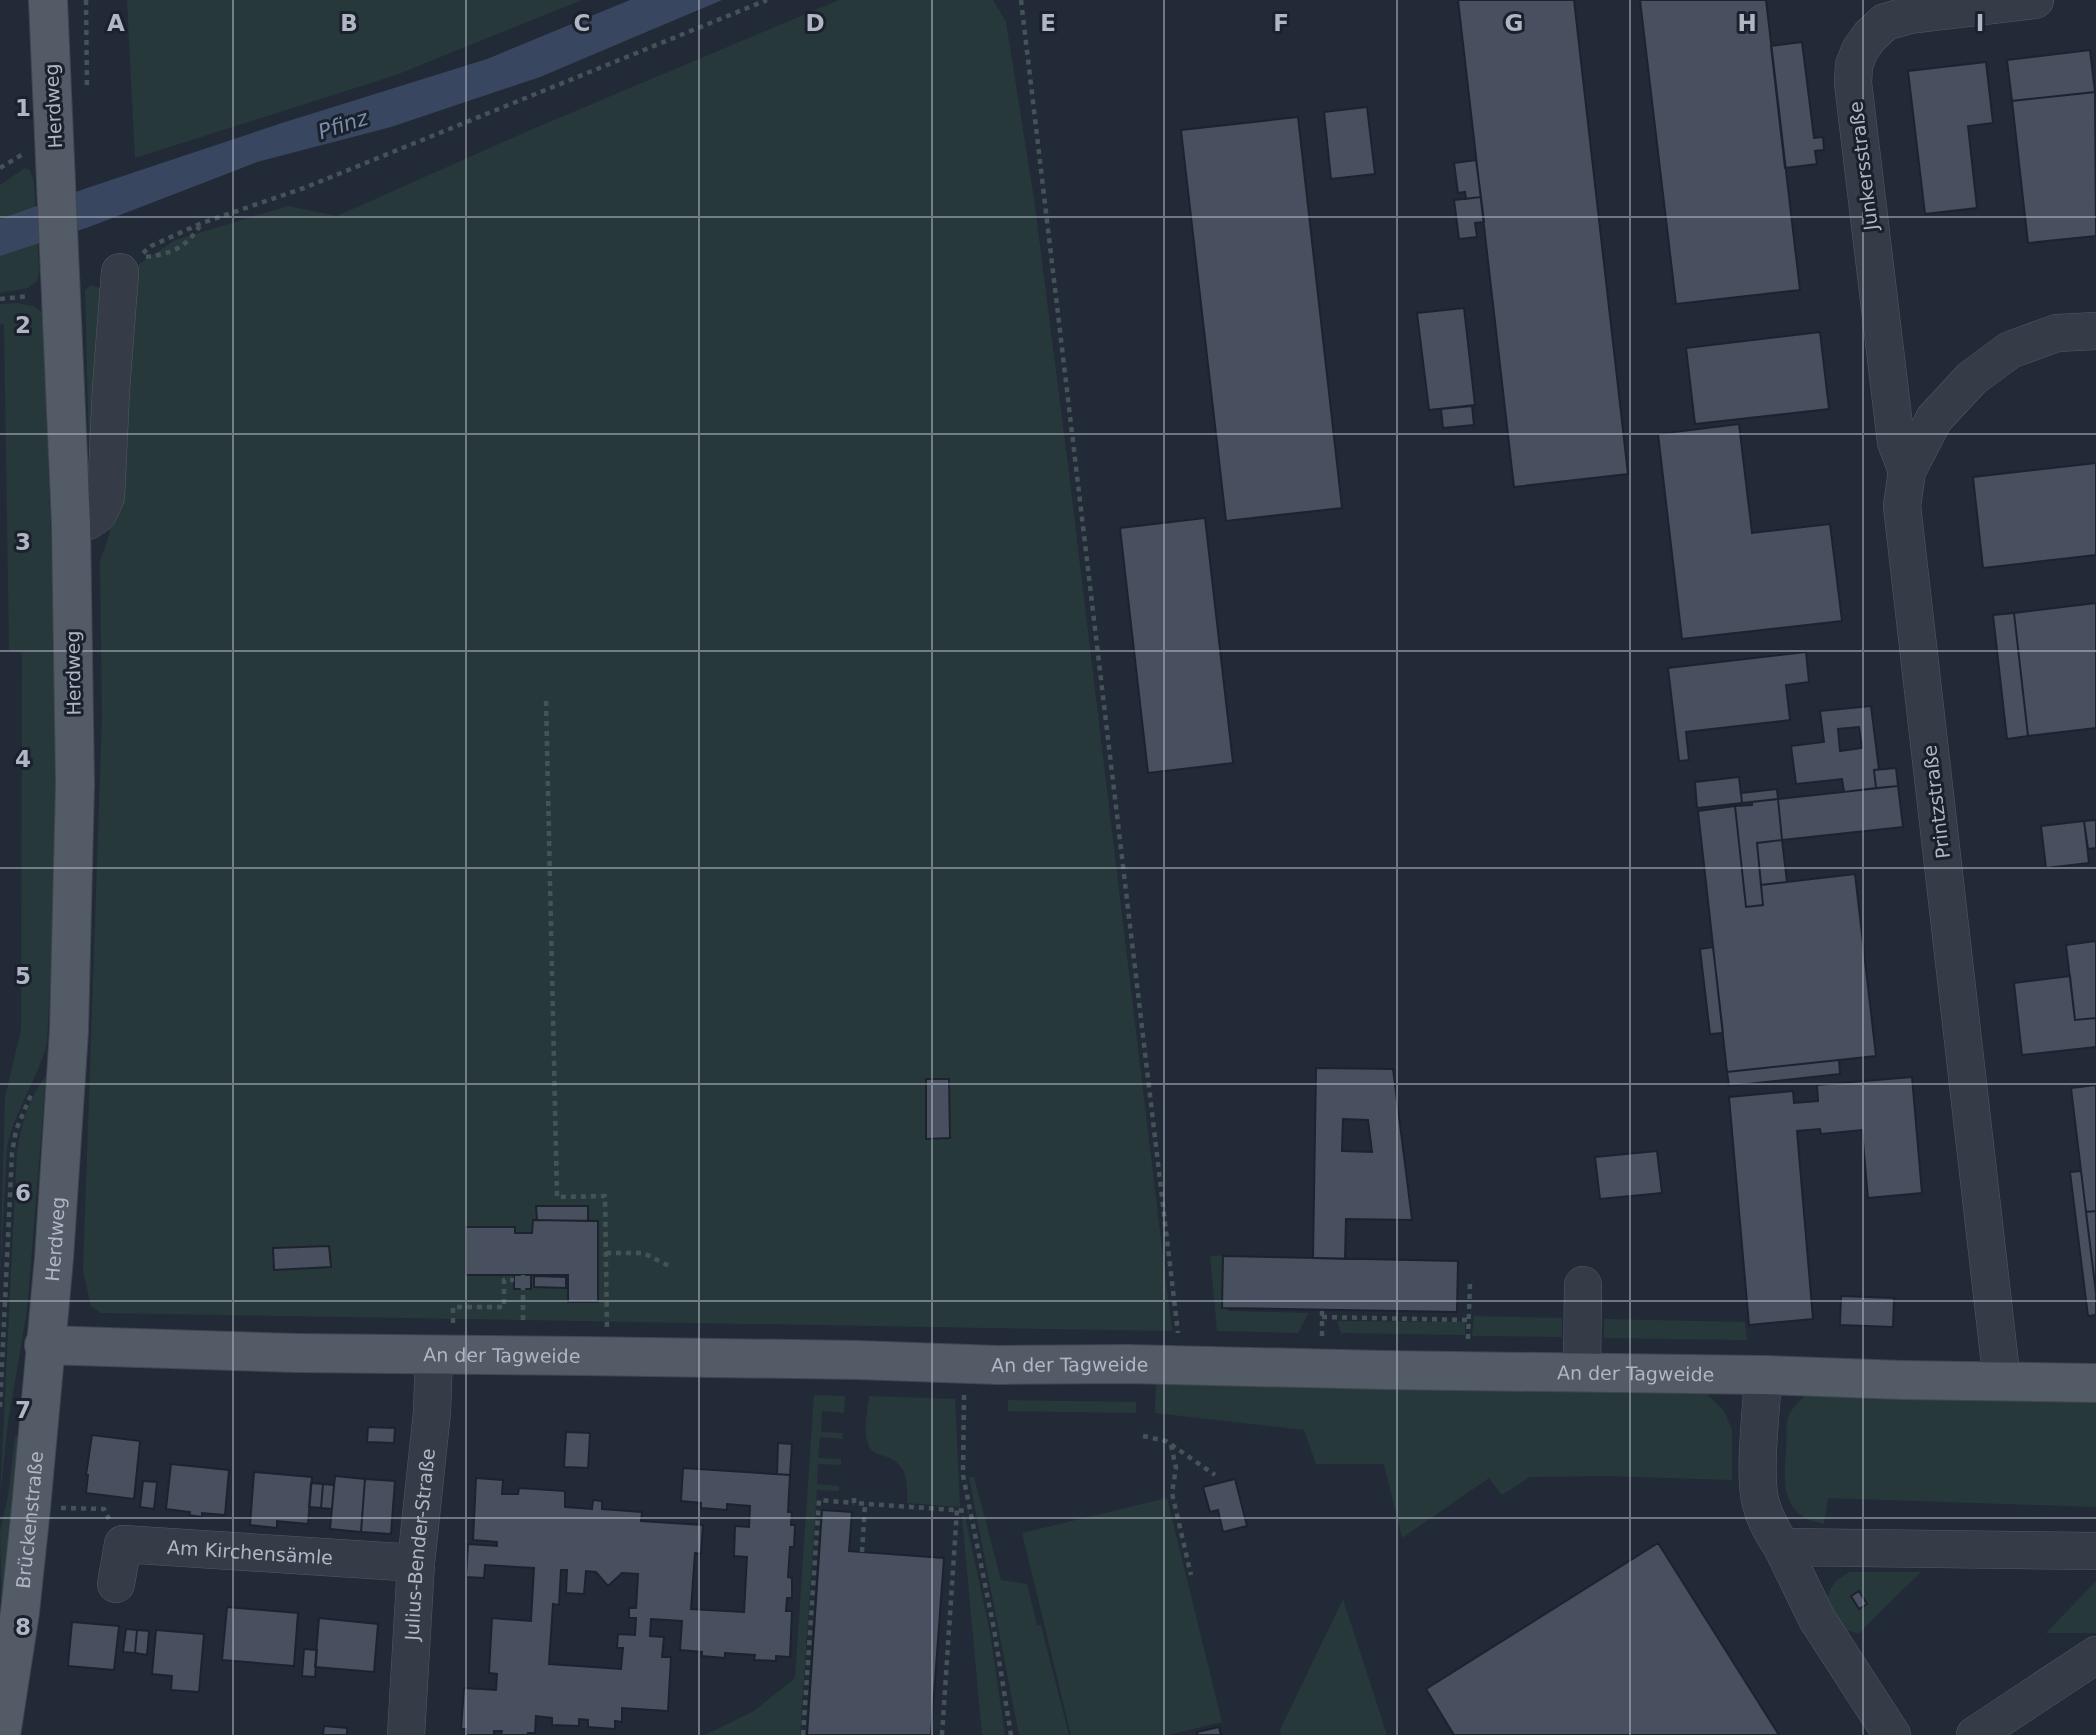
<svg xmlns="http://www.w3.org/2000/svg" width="2096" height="1735" viewBox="0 0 2096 1735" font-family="'DejaVu Sans',sans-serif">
<rect width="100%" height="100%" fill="#222a37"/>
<path fill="#27383a" d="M 127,0 L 582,0 L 396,75 L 135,158 Z
M 839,0 L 993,0 L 1006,22 L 1034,199 L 1068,465 L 1172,1331 L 101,1313 L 91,1306 L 83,1271 L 102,718 L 100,561 L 109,535 L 117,496 L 135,267 L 175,240 L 288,206 L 337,216 L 528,131 Z
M 25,168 L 30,170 L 34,182 L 39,272 L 37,281 L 28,288 L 0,293 L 0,185 Z
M 91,285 L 103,289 L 90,493 L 85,290 Z
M 17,303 L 33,306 L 43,313 L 55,653 L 56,862 L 47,1044 C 37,1080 15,1110 7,1147 L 0,1277 L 5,1097 L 21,1030 L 22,653 L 9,650 L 4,324 L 0,325 L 0,304 Z
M 46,1076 L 27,1311 L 8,1422 L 0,1497 L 17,1152 C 21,1126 29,1097 46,1076 Z
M 1228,1255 L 1228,1311 L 1309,1313 L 1298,1333 L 1217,1331 L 1210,1256 Z
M 1474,1316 L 1562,1318 L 1562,1337 L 1472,1336 Z
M 1604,1319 L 1745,1322 L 1747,1340 L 1604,1338 Z
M 1337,1321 L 1465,1322 L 1465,1335 L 1341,1333 Z
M 1173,1381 L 1703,1390 L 1724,1411 L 1732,1429 L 1732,1480 L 1605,1476 L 1530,1477 L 1502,1495 L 1489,1478 L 1402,1538 L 1384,1464 L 1316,1464 L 1304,1430 L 1155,1413 L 1156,1385 Z
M 1816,1389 L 2096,1397 L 2096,1507 L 1828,1498 L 1824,1524 C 1780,1515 1784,1484 1786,1448 C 1787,1438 1785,1424 1789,1415 C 1795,1403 1804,1396 1816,1389 Z
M 814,1395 L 845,1396 L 844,1413 L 822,1411 L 821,1432 L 843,1433 L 842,1439 L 820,1437 L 818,1458 L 841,1459 L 841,1465 L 818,1464 L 817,1484 L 839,1486 L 839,1491 L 817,1490 L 800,1735 L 705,1735 L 754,1711 L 795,1678 Z
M 869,1396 L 955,1399 L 960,1507 L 907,1503 C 908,1484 908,1465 887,1457 C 879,1454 873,1454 869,1446 C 862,1433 868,1410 869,1396 Z
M 1008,1400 L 1136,1402 L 1136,1413 L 1008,1411 Z
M 15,1437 L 18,1437 L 5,1599 L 2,1601 L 0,1532 L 8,1495 Z
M 969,1477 L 974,1477 L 1001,1580 L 1027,1584 L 1037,1625 L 1041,1625 L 1069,1735 L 1019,1735 Z
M 1167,1498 L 1222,1722 L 1169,1735 L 1071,1735 L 1022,1533 Z
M 962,1516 L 965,1517 L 990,1632 L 1005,1735 L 982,1735 Z
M 1850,1572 L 1921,1572 L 1859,1633 C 1822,1628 1815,1588 1850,1572 Z
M 2096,1581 L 2096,1633 L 2046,1633 Z
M 1343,1599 L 1387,1735 L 1281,1735 L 1280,1730 Z"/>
<path fill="#39465f" d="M 630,0 L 722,0 L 540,77 L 391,127 L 257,162 L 89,227 L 0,256 L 0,219 L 90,187 L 282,123 L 487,59 Z"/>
<path fill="#48505f" stroke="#1d232e" stroke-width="2" fill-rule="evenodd" d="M 1458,0 L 1574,0 L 1628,474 L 1514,487 Z
M 1640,0 L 1766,0 L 1800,290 L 1676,304 Z
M 1802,42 L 1814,138 L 1823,137 L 1824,150 L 1815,151 L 1817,164 L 1785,168 L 1771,46 Z
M 2090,50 L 2095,92 L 2012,101 L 2007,60 Z
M 1986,62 L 1993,123 L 1968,126 L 1977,208 L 1925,214 L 1908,71 Z
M 2095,92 L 2096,236 L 2028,243 L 2012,101 Z
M 1367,107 L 1375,174 L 1331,179 L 1324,112 Z
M 1298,117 L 1342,508 L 1226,521 L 1181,130 Z
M 1476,160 L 1481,197 L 1466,199 L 1465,192 L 1458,193 L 1454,163 Z
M 1481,197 L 1484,222 L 1475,223 L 1477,237 L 1459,239 L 1454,200 Z
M 1464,308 L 1475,405 L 1429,410 L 1417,313 Z
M 1820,332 L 1829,409 L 1695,424 L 1686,348 Z
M 1472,406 L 1474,425 L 1443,428 L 1441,409 Z
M 1739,424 L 1752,533 L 1830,524 L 1842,621 L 1682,639 L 1658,434 Z
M 2096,463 L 2096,555 L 1983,568 L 1973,477 Z
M 1205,518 L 1233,763 L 1148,773 L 1120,528 Z
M 2096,603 L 2096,728 L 2028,736 L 2014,613 Z
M 2014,613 L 2028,736 L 2007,739 L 1993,615 Z
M 1806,652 L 1809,682 L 1786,685 L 1790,720 L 1686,732 L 1689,760 L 1679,761 L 1668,668 Z
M 1871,706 L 1879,770 L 1874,770 L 1876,788 L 1844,792 L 1842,779 L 1796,784 L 1791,746 L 1824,742 L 1820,711 ZM 1859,727 L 1862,748 L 1840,751 L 1838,729 Z
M 1896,768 L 1898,786 L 1876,788 L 1874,770 Z
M 1739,777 L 1742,803 L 1697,808 L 1695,782 Z
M 1898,786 L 1903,827 L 1782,840 L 1778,799 Z
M 1777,789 L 1778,799 L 1742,803 L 1741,793 Z
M 1778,799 L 1782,840 L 1757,843 L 1763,905 L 1746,907 L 1735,806 L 1752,805 L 1752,802 Z
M 1735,806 L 1746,907 L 1763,905 L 1761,885 L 1855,874 L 1876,1056 L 1727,1072 L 1698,811 Z
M 2096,820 L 2096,848 L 2088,849 L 2084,821 Z
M 2084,821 L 2089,863 L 2046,868 L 2041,826 Z
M 1782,840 L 1787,882 L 1761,885 L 1757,843 Z
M 2096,941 L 2096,1018 L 2075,1020 L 2066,945 Z
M 1713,947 L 1723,1033 L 1710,1034 L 1700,949 Z
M 2070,976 L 2075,1020 L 2096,1018 L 2096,1047 L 2022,1055 L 2014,983 Z
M 1839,1060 L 1840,1074 L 1729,1086 L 1727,1072 Z
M 1316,1068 L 1393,1069 L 1412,1220 L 1346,1219 L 1345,1259 L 1313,1258 ZM 1343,1119 L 1368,1120 L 1372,1152 L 1342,1151 Z
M 1912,1077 L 1922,1193 L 1868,1198 L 1862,1130 L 1821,1134 L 1820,1129 L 1797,1131 L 1813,1319 L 1749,1325 L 1729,1097 L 1793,1091 L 1794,1103 L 1818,1101 L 1817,1085 Z
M 926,1079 L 949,1079 L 950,1138 L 926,1139 Z
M 2096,1085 L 2096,1211 L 2086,1212 L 2071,1088 Z
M 1657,1151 L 1662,1193 L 1600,1199 L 1595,1157 Z
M 2081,1171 L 2096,1293 L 2096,1315 L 2088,1316 L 2070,1172 Z
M 536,1206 L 588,1206 L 588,1221 L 537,1220 Z
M 2096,1211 L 2096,1293 L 2086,1212 Z
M 533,1220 L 598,1221 L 598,1302 L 568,1302 L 568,1275 L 466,1275 L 466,1227 L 515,1227 L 515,1233 L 532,1233 Z
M 329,1246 L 331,1267 L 274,1270 L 273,1248 Z
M 1223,1256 L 1458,1261 L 1457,1312 L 1222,1308 Z
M 514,1275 L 531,1275 L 531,1289 L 514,1289 Z
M 534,1276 L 566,1277 L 566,1288 L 534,1287 Z
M 1841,1296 L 1894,1298 L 1893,1327 L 1840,1325 Z
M 368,1427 L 395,1428 L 394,1443 L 367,1442 Z
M 566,1432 L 590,1433 L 588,1468 L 564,1467 Z
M 92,1435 L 140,1441 L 134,1499 L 86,1493 L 88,1475 L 86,1475 Z
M 778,1443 L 792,1444 L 790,1475 L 777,1474 Z
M 171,1464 L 229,1470 L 225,1515 L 202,1513 L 202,1517 L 189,1515 L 190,1512 L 166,1509 Z
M 683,1468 L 790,1475 L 788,1512 L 792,1512 L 791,1525 L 795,1525 L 794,1547 L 790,1547 L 788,1577 L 792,1578 L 792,1598 L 787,1598 L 786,1611 L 792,1611 L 790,1657 L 776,1656 L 776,1661 L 754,1660 L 755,1655 L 725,1653 L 725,1658 L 702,1656 L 702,1652 L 680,1650 L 682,1621 L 651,1619 L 650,1636 L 664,1637 L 662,1657 L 671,1657 L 668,1711 L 622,1708 L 622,1722 L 615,1721 L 615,1729 L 588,1727 L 588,1720 L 579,1719 L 579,1726 L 552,1725 L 552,1718 L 536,1716 L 535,1733 L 528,1733 L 528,1735 L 501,1735 L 502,1731 L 494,1731 L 494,1735 L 466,1735 L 466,1729 L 461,1729 L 464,1688 L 496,1690 L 497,1674 L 489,1673 L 492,1618 L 531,1621 L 534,1568 L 485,1565 L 484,1578 L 466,1577 L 468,1544 L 497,1546 L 497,1542 L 473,1540 L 476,1478 L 503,1480 L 502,1494 L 518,1494 L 519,1488 L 565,1491 L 565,1507 L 592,1509 L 593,1500 L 602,1501 L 602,1509 L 642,1512 L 641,1521 L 703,1525 L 701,1554 L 695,1553 L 691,1609 L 744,1612 L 747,1557 L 734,1556 L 735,1526 L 749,1527 L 750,1506 L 727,1504 L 727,1510 L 701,1508 L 701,1503 L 681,1501 ZM 561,1570 L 567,1570 L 566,1593 L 584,1594 L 586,1571 L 596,1572 L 608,1586 L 622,1573 L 638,1574 L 636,1608 L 629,1608 L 629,1618 L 636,1618 L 635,1635 L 618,1634 L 617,1648 L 623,1648 L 621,1669 L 549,1664 L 553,1604 L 559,1605 Z
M 254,1472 L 312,1477 L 308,1524 L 277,1521 L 277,1528 L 250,1525 Z
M 335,1476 L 365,1479 L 361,1532 L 330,1529 Z
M 365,1479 L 395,1481 L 391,1534 L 361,1532 Z
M 1235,1479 L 1247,1526 L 1223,1532 L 1218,1510 L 1210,1512 L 1203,1487 Z
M 143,1481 L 157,1482 L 154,1509 L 140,1507 Z
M 311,1483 L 323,1484 L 321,1508 L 309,1507 Z
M 323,1484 L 334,1485 L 332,1509 L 321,1508 Z
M 822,1510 L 852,1512 L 849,1551 L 944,1558 L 931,1735 L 807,1735 Z
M 1658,1543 L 1779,1735 L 1454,1735 L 1426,1689 Z
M 1859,1591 L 1867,1604 L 1859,1609 L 1851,1596 Z
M 227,1607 L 298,1613 L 294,1666 L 222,1660 Z
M 319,1618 L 378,1624 L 374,1672 L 315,1667 Z
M 72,1622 L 119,1626 L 114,1670 L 68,1666 Z
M 126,1629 L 137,1630 L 135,1653 L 123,1652 Z
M 137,1630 L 149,1631 L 147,1655 L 135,1653 Z
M 156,1630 L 204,1634 L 199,1692 L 171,1690 L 172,1676 L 152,1674 Z
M 304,1649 L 317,1650 L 315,1677 L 302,1676 Z
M 324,1726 L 347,1728 L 347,1735 L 323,1735 Z
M 1219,1727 L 1221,1735 L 1198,1735 L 1197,1732 Z"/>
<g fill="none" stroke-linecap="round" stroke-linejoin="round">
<g stroke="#535965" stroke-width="38">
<g id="minor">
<path d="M 1907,471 L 1896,442 L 1853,83 L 1854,65 L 1860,50 L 1870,36 L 1885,22 L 1910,15 L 2035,0"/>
<path d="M 71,525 L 88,521 L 98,514 L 106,497 L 111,389 L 120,272"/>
<path d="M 1582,1373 L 1583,1285"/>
<path d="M 1763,1375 C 1762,1407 1752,1479 1762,1507 C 1766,1522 1774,1534 1782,1547"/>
<path d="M 2002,1382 L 1902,506 L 1907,471 L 1934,419 L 1972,378 L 2010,350 L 2057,333 L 2096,331"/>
<path id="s1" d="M 116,1584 L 123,1544 L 416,1563"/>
<path id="s2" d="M 406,1735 L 416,1563 L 432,1412 L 434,1355"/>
<path d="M 1892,1735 L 1817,1619 L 1782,1547 L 2096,1551"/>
<path d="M 1975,1735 L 2096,1655"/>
</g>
</g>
<g stroke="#3f4551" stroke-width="40">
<g id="major">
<path id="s3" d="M 44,1345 L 297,1353 L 582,1356 L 858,1360 L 998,1365 L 1128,1364 L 1383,1370 L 1763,1375 L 1902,1380 L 2096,1383"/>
<path id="s4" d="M 1,1735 L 20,1612 L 31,1508 L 54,1258 L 69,1031 L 75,784 L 71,525 L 48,0"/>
</g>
</g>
<path stroke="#445357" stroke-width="4.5" stroke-dasharray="5 5" stroke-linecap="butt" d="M 86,0 L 87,89
M 1021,0 L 1178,1333
M 0,168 L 23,154
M 143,253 L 151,246 L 202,223 L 304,188 L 767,0
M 146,257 C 172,254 187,247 201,224
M 0,299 L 29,296
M 546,701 L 557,1197 L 605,1196 L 607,1327
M 606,1253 L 643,1253 L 669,1266
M 523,1275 L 523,1323
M 1322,1317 L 1469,1320
M 453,1323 L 453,1307 L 504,1307 L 504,1280 L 514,1280
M 1322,1336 L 1322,1310
M 1468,1339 L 1470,1283
M 964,1395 L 963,1475 L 994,1629 L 1011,1735
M 0,1407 L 12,1153 L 16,1130 L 31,1095
M 1143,1436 L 1166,1441 L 1215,1475
M 1171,1445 L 1176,1468 L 1172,1493 L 1191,1575
M 854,1498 L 854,1503 L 969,1511
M 61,1508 L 104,1509 L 109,1519
M 862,1552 L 865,1504
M 803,1735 L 819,1500 L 854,1503
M 942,1735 L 957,1510"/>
<use href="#minor" stroke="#353c47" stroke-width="37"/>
<use href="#major" stroke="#535b67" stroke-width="38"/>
</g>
<path fill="none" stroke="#b0b6c4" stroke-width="2" stroke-opacity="0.55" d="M 233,0 L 233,1735M 466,0 L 466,1735M 699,0 L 699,1735M 932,0 L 932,1735M 1164,0 L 1164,1735M 1397,0 L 1397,1735M 1630,0 L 1630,1735M 1863,0 L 1863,1735M 0,217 L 2096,217M 0,434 L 2096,434M 0,651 L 2096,651M 0,868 L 2096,868M 0,1084 L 2096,1084M 0,1301 L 2096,1301M 0,1518 L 2096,1518"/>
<g text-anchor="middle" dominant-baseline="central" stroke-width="6" stroke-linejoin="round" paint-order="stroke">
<g font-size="19" fill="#b0b6c4" stroke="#1b212c">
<text transform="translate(53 106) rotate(-93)">Herdweg</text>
<text transform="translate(1863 166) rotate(-97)">Junkersstraße</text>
<text transform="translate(73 673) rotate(-91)">Herdweg</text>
<text transform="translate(1936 802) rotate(-97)">Printzstraße</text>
<text stroke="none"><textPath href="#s4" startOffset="499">Herdweg</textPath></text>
<text stroke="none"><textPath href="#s3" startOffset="458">An der Tagweide</textPath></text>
<text stroke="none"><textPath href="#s3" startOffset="1026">An der Tagweide</textPath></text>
<text stroke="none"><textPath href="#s3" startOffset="1592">An der Tagweide</textPath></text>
<text stroke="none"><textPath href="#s4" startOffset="217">Brückenstraße</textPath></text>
<text stroke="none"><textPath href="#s2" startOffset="191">Julius-Bender-Straße</textPath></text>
<text stroke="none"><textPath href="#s1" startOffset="168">Am Kirchensämle</textPath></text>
</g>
<g font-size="21" font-style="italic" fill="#7a8caa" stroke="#1b212c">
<text transform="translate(343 125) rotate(-18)">Pfinz</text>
</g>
</g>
<g font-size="23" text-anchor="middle" font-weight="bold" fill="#b0b6c4" stroke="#1b212c" stroke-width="6" stroke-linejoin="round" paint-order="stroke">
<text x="116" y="31">A</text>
<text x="349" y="31">B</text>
<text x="582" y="31">C</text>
<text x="815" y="31">D</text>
<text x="1048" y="31">E</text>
<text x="1281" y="31">F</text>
<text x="1514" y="31">G</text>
<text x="1747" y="31">H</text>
<text x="1980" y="31">I</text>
<text x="23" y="116">1</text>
<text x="23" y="333">2</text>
<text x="23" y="550">3</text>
<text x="23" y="767">4</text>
<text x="23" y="984">5</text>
<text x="23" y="1201">6</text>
<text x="23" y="1418">7</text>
<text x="23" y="1635">8</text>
</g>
</svg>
